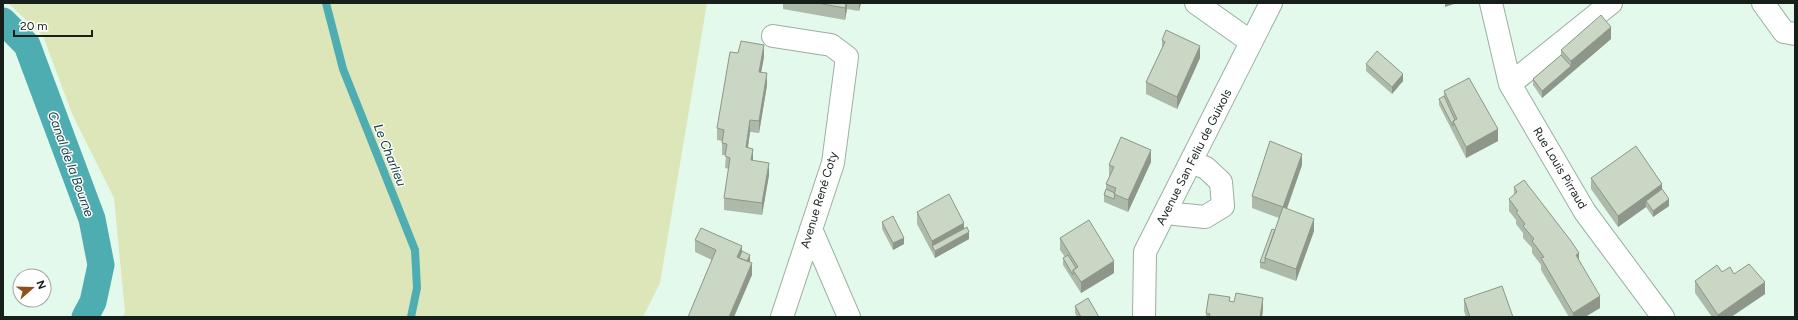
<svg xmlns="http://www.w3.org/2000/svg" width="1798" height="320" viewBox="0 0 1798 320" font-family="Figtree,sans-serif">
<rect width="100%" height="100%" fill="#e3f9eb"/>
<path fill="#dce6b8" d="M 8,3 L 707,3 L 660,283 L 643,317 L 123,317 L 125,312 L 114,198 L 73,116 L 43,36 Z"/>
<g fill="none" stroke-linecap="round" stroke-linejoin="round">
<path stroke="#4eadb1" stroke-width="8" d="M 326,3 L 343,69 L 415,250 L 417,288 L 411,317"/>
<path stroke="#4eadb1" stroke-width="27" d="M 3,21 L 27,45 L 92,219 L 101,265 L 93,302 L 85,317"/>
<g stroke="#9bafa3" stroke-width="24">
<path id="minor" d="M 1196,3 L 1251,42
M 1491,3 L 1510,84 L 1585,212 L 1663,317
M 1763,3 L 1784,32 L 1795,34
M 773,36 L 831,45 L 847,57 L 833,163 L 782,317
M 1510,84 L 1611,3
M 1165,213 L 1205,217 L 1223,206 L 1221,182 L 1206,168 L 1191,162
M 811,229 L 849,317
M 1144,317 L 1145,252 L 1271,3"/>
</g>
<use href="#minor" stroke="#fff" stroke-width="22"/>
</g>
<path fill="#adb9a9" d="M 783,3 L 861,3 L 859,11 L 847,9 L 845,20 L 783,9 Z
M 1611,39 L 1542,98 L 1533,85 L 1533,79 L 1561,55 L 1561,50 Z
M 1162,40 L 1200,58 L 1177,109 L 1146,94 L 1146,82 L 1162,49 Z
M 764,57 L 761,72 L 767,85 L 759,133 L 750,132 L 748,148 L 753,161 L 769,175 L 762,215 L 724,210 L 724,198 L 729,169 L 725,168 L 726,155 L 722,155 L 722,141 L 717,140 L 717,128 Z
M 1366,64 L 1403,81 L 1392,94 L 1366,71 Z
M 1444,91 L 1498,141 L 1466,158 L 1439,105 L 1439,99 L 1444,96 Z
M 1151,162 L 1128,212 L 1104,202 L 1104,195 L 1106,189 L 1106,184 L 1109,177 L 1109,165 Z
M 1302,165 L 1287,209 L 1314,231 L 1296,281 L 1260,268 L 1260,262 L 1275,230 L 1279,218 L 1252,208 L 1252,196 Z
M 1591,178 L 1669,206 L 1653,217 L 1646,207 L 1618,227 L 1591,189 Z
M 1514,187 L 1579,260 L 1600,308 L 1585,317 L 1569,317 L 1541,270 L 1541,265 L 1532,253 L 1532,248 L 1523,238 L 1523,233 L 1516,224 L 1516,220 L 1509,211 L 1509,199 L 1514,195 Z
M 917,212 L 964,229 L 969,239 L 935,258 L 917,224 Z
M 882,222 L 904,244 L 893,250 L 882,229 Z
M 1060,238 L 1114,273 L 1081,293 L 1063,265 L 1063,258 L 1065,257 L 1060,250 Z
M 695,240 L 742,251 L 750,262 L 752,275 L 712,260 L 695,252 Z
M 1722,272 L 1734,274 L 1765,294 L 1731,317 L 1712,317 L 1695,293 L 1695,281 Z
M 1464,299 L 1513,317 L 1466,317 L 1464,311 Z
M 1230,302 L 1263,309 L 1262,317 L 1206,317 L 1206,313 Z
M 1075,306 L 1099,317 L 1077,317 L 1075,313 Z"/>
<path fill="#8d9689" d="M 846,3 L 847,3 L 847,9 L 845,20 L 845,8 Z
M 859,3 L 861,3 L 859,11 Z
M 1445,3 L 1457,3 L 1445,7 Z
M 1611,27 L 1611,39 L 1542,98 L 1542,91 L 1571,66 L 1571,61 Z
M 764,45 L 764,57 L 759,84 L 759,72 Z
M 1200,46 L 1200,58 L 1177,109 L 1177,97 Z
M 767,73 L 767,85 L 759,133 L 759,121 Z
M 1403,74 L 1403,81 L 1392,94 L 1392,87 Z
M 750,120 L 750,132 L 746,159 L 746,147 Z
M 1498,129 L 1498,141 L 1466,158 L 1466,147 Z
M 753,149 L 753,160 L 751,160 Z
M 1151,150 L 1151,162 L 1128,212 L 1128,200 Z
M 1302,154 L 1302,165 L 1283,219 L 1283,207 Z
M 769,163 L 769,175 L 762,215 L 762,203 Z
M 1662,184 L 1662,196 L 1646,201 L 1646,207 L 1618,227 L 1618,216 Z
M 1669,199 L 1669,206 L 1653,217 L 1653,211 Z
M 1314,219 L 1314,231 L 1296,281 L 1296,269 Z
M 964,223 L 964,235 L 969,232 L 969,239 L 935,258 L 935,251 L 932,246 L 932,241 Z
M 904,238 L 904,244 L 893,250 L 893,243 Z
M 742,246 L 742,258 L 740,263 L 737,257 Z
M 1579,253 L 1579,265 L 1576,255 Z
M 750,255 L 750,262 L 745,273 L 745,266 Z
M 1114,261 L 1114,273 L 1081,293 L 1081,282 Z
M 752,263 L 752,275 L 734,317 L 729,317 Z
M 1765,282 L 1765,294 L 1731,317 L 1718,317 L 1718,315 Z
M 1600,296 L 1600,308 L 1585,317 L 1573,317 L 1573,313 Z
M 1263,298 L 1263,309 L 1262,317 L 1260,317 Z"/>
<path fill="#c9d7c4" stroke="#8d9689" d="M 817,3 L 846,3 L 845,8 Z
M 1601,15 L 1611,27 L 1571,61 L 1561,50 Z
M 1166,30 L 1200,46 L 1177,97 L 1146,82 L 1165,42 L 1162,40 Z
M 741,41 L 764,45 L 759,72 L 767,73 L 759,121 L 750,120 L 746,147 L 753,149 L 751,160 L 769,163 L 762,203 L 724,198 L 730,158 L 725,156 L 727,144 L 722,143 L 724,130 L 717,128 L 730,52 L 738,53 Z
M 1377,51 L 1403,74 L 1392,87 L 1366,64 Z
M 1561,55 L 1571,66 L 1542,91 L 1533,79 Z
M 1469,78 L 1498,129 L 1466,147 L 1453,121 L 1457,119 L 1444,91 Z
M 1444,96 L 1455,120 L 1453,121 L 1453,126 L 1439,99 Z
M 1121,137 L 1151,150 L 1128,200 L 1114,194 L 1116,188 L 1106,184 L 1114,167 L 1109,165 Z
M 1270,141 L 1302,154 L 1283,207 L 1252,196 Z
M 1636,146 L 1662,184 L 1618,216 L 1591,178 Z
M 1524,180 L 1571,241 L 1579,253 L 1576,255 L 1600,296 L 1573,313 L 1541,258 L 1544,257 L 1532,241 L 1534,239 L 1523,226 L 1525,224 L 1516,212 L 1518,211 L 1509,199 L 1517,192 L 1514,187 Z
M 1106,189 L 1115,193 L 1114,199 L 1104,195 Z
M 1662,189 L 1669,199 L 1653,211 L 1646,201 Z
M 949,194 L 964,223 L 932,241 L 917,212 Z
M 1283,207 L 1314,219 L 1296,269 L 1265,258 Z
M 893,216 L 904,238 L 893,243 L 882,222 Z
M 1089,220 L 1114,261 L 1081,282 L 1073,270 L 1078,267 L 1060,238 Z
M 967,227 L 969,232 L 935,251 L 932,246 Z
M 701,228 L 742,246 L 737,257 L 752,263 L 729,317 L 688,317 L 716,250 L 695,240 Z
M 1272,229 L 1275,230 L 1265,258 L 1265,263 L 1260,262 Z
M 742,251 L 750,255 L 747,261 L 739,258 Z
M 1068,255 L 1076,268 L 1073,270 L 1073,275 L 1063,258 Z
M 1749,264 L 1765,282 L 1718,315 L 1695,281 L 1717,265 L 1722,272 L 1730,267 L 1734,274 Z
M 1502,286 L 1513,317 L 1470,317 L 1464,299 Z
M 1236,293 L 1263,298 L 1260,317 L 1209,317 L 1210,314 L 1206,313 L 1209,294 L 1230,297 L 1229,301 L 1234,302 Z
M 1088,298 L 1099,317 L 1081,317 L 1075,306 Z"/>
<g text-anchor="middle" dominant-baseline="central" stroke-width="3" stroke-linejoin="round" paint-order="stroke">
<g font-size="12" fill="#171f1b" stroke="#fff">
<text transform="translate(1194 157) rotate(-63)">Avenue San Feliu de Guixols</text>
<text transform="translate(1560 168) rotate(59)">Rue Louis Pirraud</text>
<text transform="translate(819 200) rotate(-73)">Avenue René Coty</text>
</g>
<g font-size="13" font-style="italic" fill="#144042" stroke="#fff">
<text transform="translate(390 155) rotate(68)">Le Charlieu</text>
<text transform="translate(71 164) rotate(70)">Canal de la Bourne</text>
</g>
</g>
<rect width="1798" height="320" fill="none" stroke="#171f1b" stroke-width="8"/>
<g transform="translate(32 288) rotate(70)"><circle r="19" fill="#ffffff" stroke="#a2a5a4"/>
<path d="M0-3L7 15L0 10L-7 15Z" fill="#90501a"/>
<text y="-6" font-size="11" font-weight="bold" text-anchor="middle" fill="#171f1b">N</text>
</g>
<path d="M14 30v6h78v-6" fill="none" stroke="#171f1b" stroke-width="2"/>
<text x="20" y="30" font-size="12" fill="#171f1b" stroke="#ffffff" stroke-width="3" paint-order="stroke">20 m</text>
</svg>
